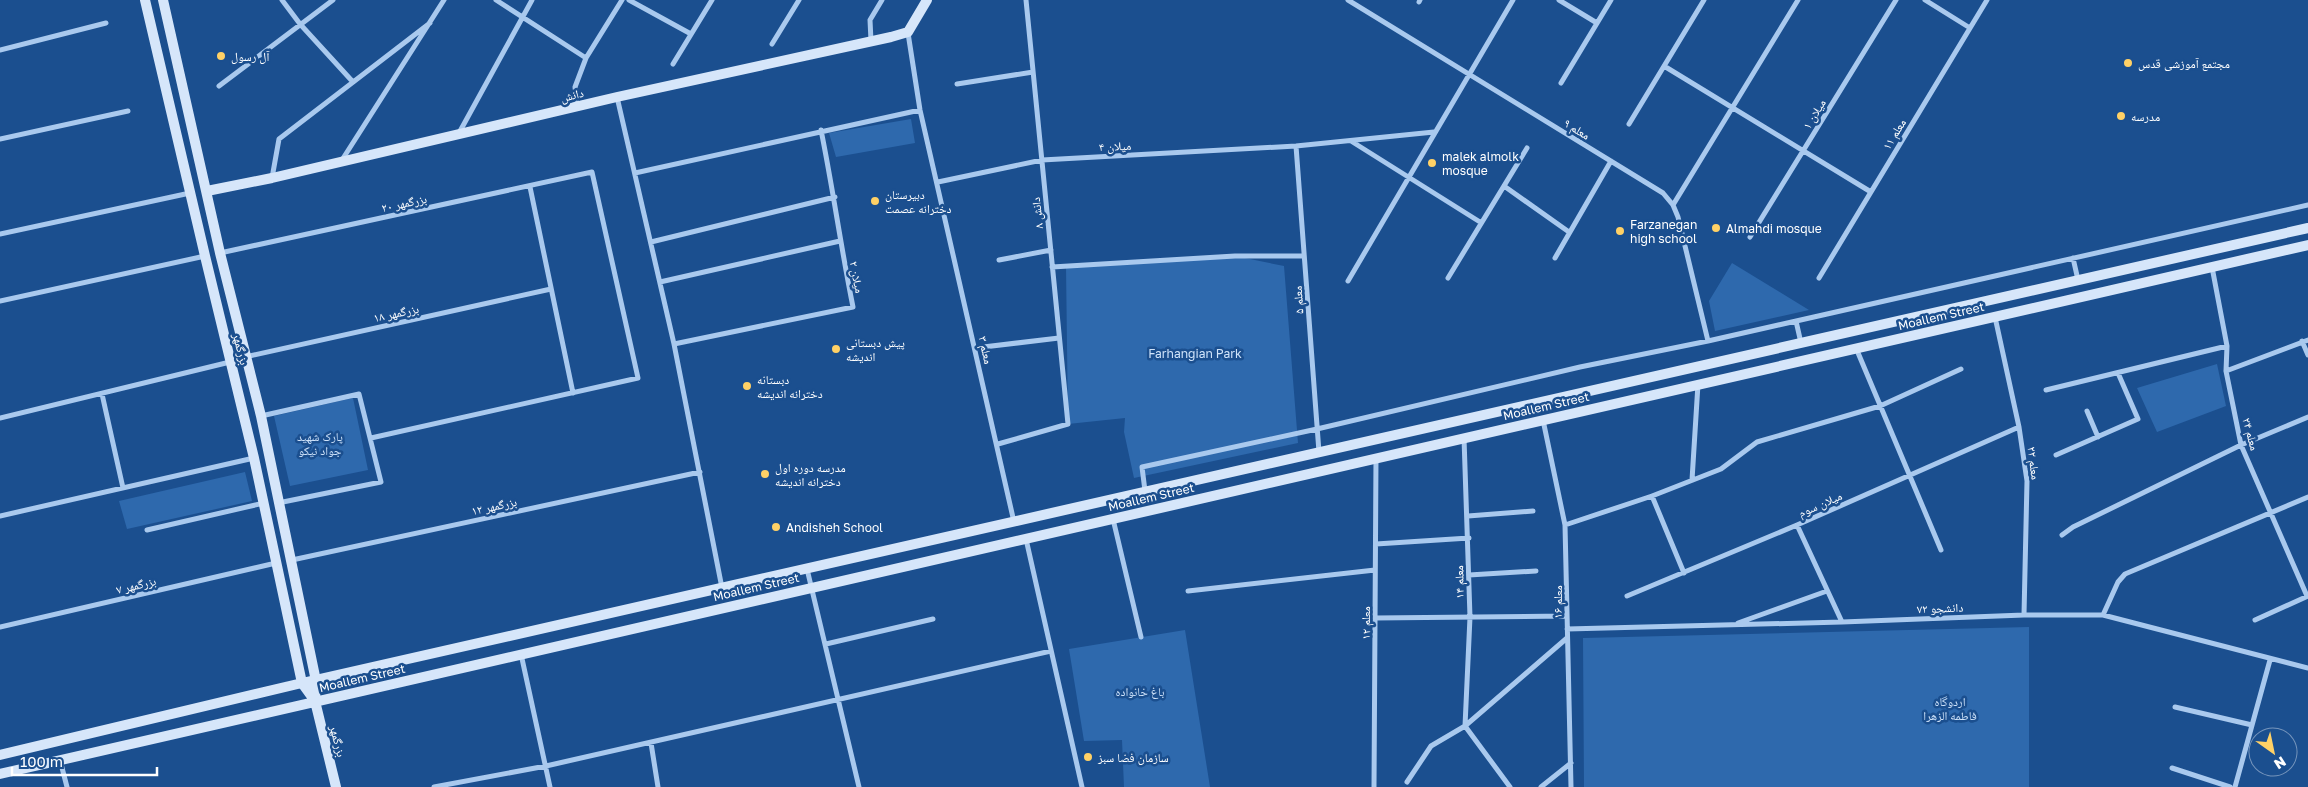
<svg xmlns="http://www.w3.org/2000/svg" width="2308" height="787" viewBox="0 0 2308 787" font-family="'Golos Text','Noto Naskh Arabic',sans-serif">
<rect width="100%" height="100%" fill="#1b4f8f"/>
<path fill="#2e69ad" d="M 911,119 L 915,143 L 836,157 L 829,133 Z
M 1235,256 L 1284,266 L 1298,443 L 1134,478 L 1124,432 L 1125,418 L 1068,424 L 1066,266 Z
M 1732,263 L 1809,310 L 1715,331 L 1709,301 Z
M 2217,364 L 2226,406 L 2157,432 L 2137,388 Z
M 353,398 L 368,470 L 290,486 L 274,416 Z
M 245,472 L 252,501 L 127,529 L 119,501 Z
M 2029,627 L 2029,787 L 1584,787 L 1583,638 Z
M 1185,630 L 1210,787 L 1124,787 L 1122,740 L 1084,741 L 1069,649 Z"/>
<g fill="none" stroke-linecap="round" stroke-linejoin="round">
<path stroke="#a9c9ee" stroke-width="5" d="M 282,0 L 300,24 L 353,82
M 496,0 L 586,58
M 629,0 L 691,34
M 1348,0 L 1663,193 L 1673,205 L 1678,217 L 1708,341
M 1559,0 L 1597,23
M 1925,0 L 1970,28
M 1419,2 L 1420,0
M 908,33 L 920,110 L 1014,522
M 871,41 L 870,20 L 882,0
M 772,44 L 799,0
M 0,50 L 106,23
M 673,64 L 712,0
M 1664,66 L 1871,192
M 1561,83 L 1611,0
M 957,84 L 1033,72
M 219,86 L 333,0
M 617,97 L 674,344 L 722,588
M 577,106 L 575,87 L 586,58 L 622,0
M 1629,124 L 1704,0
M 459,133 L 532,0
M 0,139 L 128,111
M 1351,141 L 1480,222
M 1296,146 L 1319,452
M 342,160 L 444,0
M 635,173 L 920,110
M 272,178 L 279,139 L 430,23
M 938,182 L 1042,160 L 1296,146 L 1434,132
M 1504,186 L 1569,232
M 530,187 L 573,393
M 1673,205 L 1798,0
M 0,234 L 190,193
M 1750,237 L 1896,0
M 651,242 L 835,197
M 220,253 L 592,172 L 638,378 L 371,438
M 1555,258 L 1611,161
M 2073,258 L 2078,280
M 999,260 L 1051,250
M 1052,267 L 1235,256 L 1304,256
M 2212,267 L 2227,346 L 2226,371 L 2241,445 L 2307,596
M 1448,278 L 1527,148
M 1819,278 L 1987,0
M 1348,281 L 1513,0
M 660,282 L 840,241
M 0,301 L 205,256
M 1995,317 L 2019,427 L 2027,481 L 2024,615
M 1796,321 L 1801,343
M 2302,341 L 2308,355
M 674,344 L 853,307 C 841,248 833,189 821,130
M 975,348 L 1059,338
M 1856,348 L 1941,550
M 245,357 L 551,289
M 2226,371 L 2308,340
M 2046,390 L 2227,346
M 102,394 L 123,488
M 2087,411 L 2098,437
M 261,416 L 359,394 L 381,482 L 278,503
M 0,418 L 230,362
M 1543,420 L 1565,525 L 1571,787
M 1464,438 L 1470,617 L 1465,726
M 998,444 L 1068,424 L 1026,0
M 2056,455 L 2138,419 L 2118,373
M 1692,480 L 1698,384
M 1145,491 L 1142,467 L 1317,429 L 1580,367 L 1708,341 L 2308,205
M 1652,496 L 1684,573
M 0,516 L 254,458
M 1468,516 L 1533,511
M 1113,519 L 1141,637
M 1565,525 L 1652,496 L 1721,469 L 1757,442 L 1880,406 L 1961,369
M 1797,525 L 1842,622
M 147,530 L 264,503
M 2062,535 L 2073,527 L 2241,445 L 2308,417
M 1026,539 L 1082,787
M 1376,544 L 1469,538
M 292,560 L 700,472
M 807,569 L 859,787
M 1469,575 L 1536,571
M 1188,591 L 1375,570
M 1627,596 L 1797,525 L 2019,427
M 2103,615 L 2118,582 L 2125,574 L 2308,497
M 1375,618 L 1567,616
M 2255,620 L 2308,596
M 1738,623 L 1827,591
M 0,627 L 276,563
M 1567,629 L 1842,622 L 2024,615 L 2103,615 L 2308,668
M 826,644 L 933,619
M 521,654 L 550,787
M 2175,707 L 2252,725
M 1465,726 L 1510,787
M 651,743 L 658,787
M 60,760 L 67,787
M 2172,768 L 2230,787
M 1407,782 L 1431,746 L 1465,726 L 1567,638
M 434,787 L 546,766 L 1051,651
M 1374,787 L 1376,458
M 1541,787 L 1571,763
M 2235,787 L 2270,660"/>
<path stroke="#d6e6fa" stroke-width="10" d="M 145,0 L 205,256 L 254,458 L 302,683 L 315,701
M 163,0 L 220,253 L 261,416 L 316,681 L 315,701 L 336,787
M 207,191 L 272,178 L 617,97 L 891,37 L 908,32 L 927,0
M 0,755 L 302,683 L 2308,228
M 0,774 L 2308,245"/>
</g>
<g fill="#ffd166" stroke="#1b4f8f" stroke-width="2">
<circle cx="221" cy="56" r="5"/>
<circle cx="2128" cy="63" r="5"/>
<circle cx="2121" cy="116" r="5"/>
<circle cx="1432" cy="163" r="5"/>
<circle cx="875" cy="201" r="5"/>
<circle cx="1716" cy="228" r="5"/>
<circle cx="1620" cy="231" r="5"/>
<circle cx="836" cy="349" r="5"/>
<circle cx="747" cy="386" r="5"/>
<circle cx="765" cy="474" r="5"/>
<circle cx="776" cy="527" r="5"/>
<circle cx="1088" cy="757" r="5"/>
</g>
<g text-anchor="middle" dominant-baseline="central" stroke-width="5" stroke-linejoin="round" paint-order="stroke">
<g font-size="12" fill="#fff" stroke="#1b4f8f" text-anchor="start">
<text x="231" y="56">آل رسول</text>
<text x="2138" y="63">مجتمع آموزشی قدس</text>
<text x="2131" y="116">مدرسه</text>
<text x="1442" y="156">malek almolk<tspan x="1442" dy="14">mosque</tspan></text>
<text x="885" y="194">دبیرستان<tspan x="885" dy="14">دخترانه عصمت</tspan></text>
<text x="1630" y="224">Farzanegan<tspan x="1630" dy="14">high school</tspan></text>
<text x="1726" y="228">Almahdi mosque</text>
<text x="846" y="342">پیش دبستانی<tspan x="846" dy="14">اندیشه</tspan></text>
<text x="757" y="379">دبستانه<tspan x="757" dy="14">دخترانه اندیشه</tspan></text>
<text x="775" y="467">مدرسه دوره اول<tspan x="775" dy="14">دخترانه اندیشه</tspan></text>
<text x="786" y="527">Andisheh School</text>
<text x="1098" y="757">سازمان فضا سبز</text>
</g>
<g font-size="12" fill="#fff" stroke="#1b4f8f">
<text transform="translate(572 95) rotate(-14)">دانش</text>
<text transform="translate(1814 114) rotate(-59)">میلان ۱</text>
<text transform="translate(1577 129) rotate(32)">معلم ۹</text>
<text transform="translate(1894 134) rotate(-59)">معلم ۱۱</text>
<text transform="translate(1115 146) rotate(-3)">میلان ۴</text>
<text transform="translate(404 203) rotate(-12)">بزرگمهر ۲۰</text>
<text transform="translate(1037 213) rotate(-96)">دانش ۸</text>
<text transform="translate(857 277) rotate(79)">میلان ۲</text>
<text transform="translate(1298 300) rotate(-94)">معلم ۵</text>
<text transform="translate(396 313) rotate(-12)">بزرگمهر ۱۸</text>
<text transform="translate(1941 316) rotate(-13)">Moallem Street</text>
<text transform="translate(241 349) rotate(76)">بزرگمهر</text>
<text transform="translate(986 350) rotate(77)">معلم ۳</text>
<text transform="translate(1546 406) rotate(-13)">Moallem Street</text>
<text transform="translate(2251 434) rotate(75)">معلم ۲۴</text>
<text transform="translate(2034 463) rotate(83)">معلم ۲۲</text>
<text transform="translate(1151 497) rotate(-13)">Moallem Street</text>
<text transform="translate(1820 504) rotate(-24)">میلان سوم</text>
<text transform="translate(494 506) rotate(-12)">بزرگمهر ۱۲</text>
<text transform="translate(1459 582) rotate(-91)">معلم ۱۴</text>
<text transform="translate(136 585) rotate(-13)">بزرگمهر ۷</text>
<text transform="translate(756 587) rotate(-13)">Moallem Street</text>
<text transform="translate(1557 602) rotate(-90)">معلم ۱۶</text>
<text transform="translate(1940 608) rotate(-2)">دانشجو ۷۲</text>
<text transform="translate(1365 623) rotate(-90)">معلم ۱۲</text>
<text transform="translate(362 678) rotate(-13)">Moallem Street</text>
<text transform="translate(338 741) rotate(76)">بزرگمهر</text>
</g>
<g font-size="12" fill="#cfe3fa" stroke="#1b4f8f">
<text x="1195" y="353">Farhangian Park</text>
<text x="320" y="436">پارک شهید<tspan x="320" dy="14">جواد نیکو</tspan></text>
<text x="1140" y="691">باغ خانواده</text>
<text x="1950" y="701">اردوگاه<tspan x="1950" dy="14">فاطمه الزهرا</tspan></text>
</g>
</g>
<g transform="translate(2273 752) rotate(147)"><circle r="24" fill="#1b4f8f" stroke="#7695bc"/>
<path d="M0-4L9 19L0 12L-9 19Z" fill="#ffd166"/>
<text y="-8" font-size="14" font-weight="bold" text-anchor="middle" fill="#ffffff">N</text>
</g>
<path d="M12 767v8h145v-8" fill="none" stroke="#ffffff" stroke-width="2.5"/>
<text x="20" y="767" font-size="15" fill="#ffffff" stroke="#1b4f8f" stroke-width="4" paint-order="stroke">100 m</text>
</svg>
